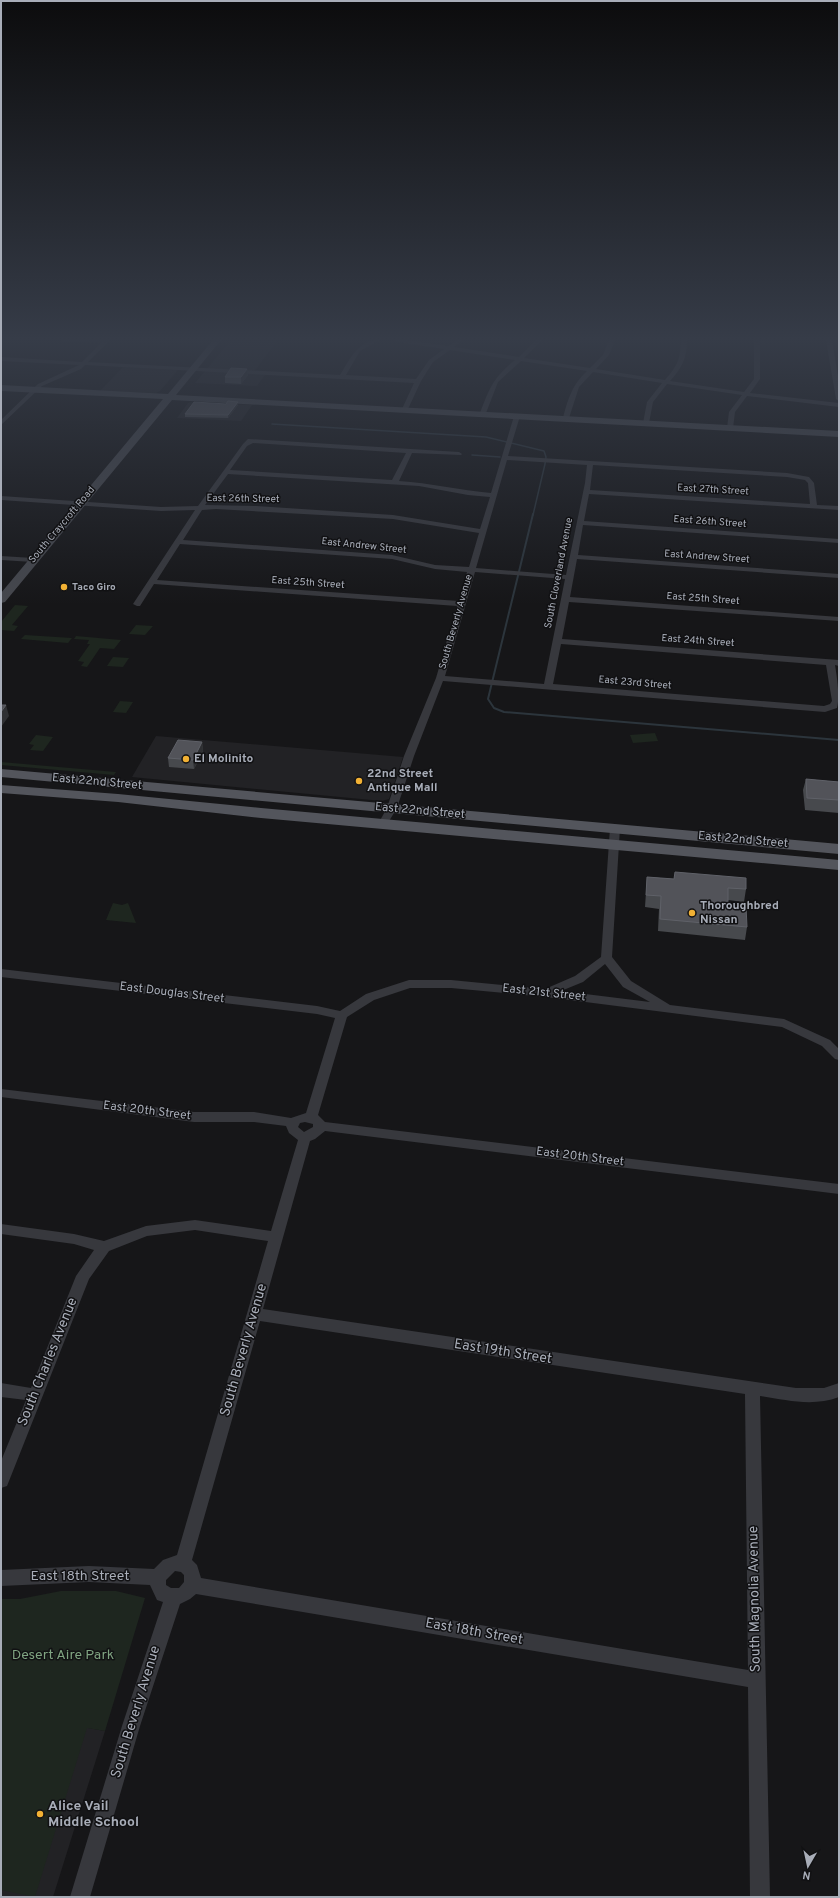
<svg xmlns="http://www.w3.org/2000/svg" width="840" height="1898" viewBox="0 0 840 1898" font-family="Overpass,sans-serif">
<rect width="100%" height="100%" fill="#161618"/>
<path fill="#222225" d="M 231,340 L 278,340 L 253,373 L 265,375 L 257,386 L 195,383 Z
M 123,367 L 178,370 L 160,391 L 156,393 L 100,391 Z
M 191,402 L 252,405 L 241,421 L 177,418 L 188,403 Z
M 156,736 L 403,757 L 389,799 L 382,801 L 132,777 Z
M 1,1712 L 105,1731 L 53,1897 L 1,1897 Z"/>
<path fill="#1e261f" d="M 15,605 L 28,606 L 12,625 L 18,626 L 14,631 L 1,630 L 1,622 Z
M 136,625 L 153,626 L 145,635 L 129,634 Z
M 25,635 L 72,638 L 68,643 L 21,639 Z
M 76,636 L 121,640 L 114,649 L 100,648 L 87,667 L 81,666 L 84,662 L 78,661 L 90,644 L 87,644 L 89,640 L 74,639 Z
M 113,657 L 129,658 L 123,667 L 107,666 Z
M 120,701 L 133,702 L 126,713 L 113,712 Z
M 655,733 L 658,741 L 633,743 L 630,735 Z
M 36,735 L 53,737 L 43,751 L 30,750 L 34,745 L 29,744 Z
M 1,762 L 116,772 L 114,775 L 1,765 Z
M 113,903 L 122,905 L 128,903 L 136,923 L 106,920 Z
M 61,1591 L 116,1591 L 145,1598 L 105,1731 L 87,1728 L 35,1897 L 1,1890 L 1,1599 L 20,1599 Z"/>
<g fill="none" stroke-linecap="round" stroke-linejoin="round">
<path stroke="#2c353c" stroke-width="1.5" d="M 272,424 L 486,437 L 544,451 L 546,457 L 545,464 L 533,515
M 472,455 L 500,457"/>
<path stroke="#2c353c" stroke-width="2" d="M 533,514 L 488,699 L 494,708 L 504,712 L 839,740"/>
<path fill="#37383d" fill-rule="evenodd" d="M 61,340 L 110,340 L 88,362 L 340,375 C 350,359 358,340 380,340 L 360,351 L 346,375 L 416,379 L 429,360 L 444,349 L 397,342 L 394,340 L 406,340 L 448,346 L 457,340 L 463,340 L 454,347 L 519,357 L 536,340 L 542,340 L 524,358 L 590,368 L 603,355 L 609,340 L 615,340 L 609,355 L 596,369 L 665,380 C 678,365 680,360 681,340 L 687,340 C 687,358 682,368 670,381 L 744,392 L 754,379 L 754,340 L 760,340 L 760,379 L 750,393 L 839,403 L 839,407 L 747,396 L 735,412 L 733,428 L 730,430 L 727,428 L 729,412 L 742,395 L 667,384 L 653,402 L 649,423 L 646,425 L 643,423 L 647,402 L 662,383 L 593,372 L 579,387 L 569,418 L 566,420 L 563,418 C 568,399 572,385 587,371 L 521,361 L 498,382 L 486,413 L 483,415 L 480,413 C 490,387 493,378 515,360 L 450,350 L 433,362 L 421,381 L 408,409 L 405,411 L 402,409 L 414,383 L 85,365 L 81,369 L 42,386 L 1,425 L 1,420 L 38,384 L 79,365 L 1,361 L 1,357 L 82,362 L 101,343 L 64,342 Z
M 826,340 L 832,340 L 839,382 L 839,401 L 836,399 Z
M 517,414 L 520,416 L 508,456 L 787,473 L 809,477 L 814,483 L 817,505 L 839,506 L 839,510 L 589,494 L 584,521 L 839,539 L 839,543 L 583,525 L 578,555 L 839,574 L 839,578 L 577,559 L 570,597 L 839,617 L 839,621 L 569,602 L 562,639 L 839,660 L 839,666 L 835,665 C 837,677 840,697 837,708 L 825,712 L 443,681 L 414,756 L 397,808 L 386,826 L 383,827 L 378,824 L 387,808 L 404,756 L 436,678 L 457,606 L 154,584 L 140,606 L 137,606 L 133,604 L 195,510 L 161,511 L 1,500 L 1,496 L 161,507 L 198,506 L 243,444 L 248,439 L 459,452 L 462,454 L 461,455 L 412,453 L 399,481 C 430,483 460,490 491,493 L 514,416 ZM 253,443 L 406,453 L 392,480 L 230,470 L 247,446 ZM 507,460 L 587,465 L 585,483 L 566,575 L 476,568 ZM 593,465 L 787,477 L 805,480 L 808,483 L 810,504 L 590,490 ZM 228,474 L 419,486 L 468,495 L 490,497 L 480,529 L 393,515 L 256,506 L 205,505 ZM 216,509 L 393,519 L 479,533 L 469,567 L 435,565 L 392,555 L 183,540 L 202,510 ZM 180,544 L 392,559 L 435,569 L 467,572 L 459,601 L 157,580 ZM 475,572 L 565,579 L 544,684 L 445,676 ZM 561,644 L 826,665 L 832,701 L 830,704 L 824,706 L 553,684 Z
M 1,556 L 33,558 L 37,560 L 33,562 L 1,560 Z
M 615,825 L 620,828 L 612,957 L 631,981 L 670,1005 L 784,1019 L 830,1040 L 839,1049 L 839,1060 L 835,1059 L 822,1046 L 782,1027 L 546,997 L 451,988 L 410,988 L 374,1000 L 347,1017 L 318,1115 L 325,1122 L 839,1184 L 839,1194 L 325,1131 L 315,1139 L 310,1141 L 263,1309 L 796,1388 L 824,1388 L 839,1383 L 839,1397 C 813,1407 786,1400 760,1396 L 770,1897 L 750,1897 L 748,1687 L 196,1594 L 190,1599 L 180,1604 L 140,1726 L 90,1897 L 70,1897 L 122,1726 L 163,1602 L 157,1600 L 150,1585 L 89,1582 L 1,1586 L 1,1570 L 89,1566 L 154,1569 L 163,1560 L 177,1555 L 268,1241 L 195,1230 L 147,1236 L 109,1251 L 89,1279 L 9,1481 L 7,1486 L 1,1488 L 1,1461 L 26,1400 L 1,1397 L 1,1383 L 31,1388 L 76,1276 L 94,1250 L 74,1244 L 1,1234 L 1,1224 L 74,1234 L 104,1241 L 146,1226 L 195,1220 L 271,1231 L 298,1140 L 289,1133 L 286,1126 L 254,1122 L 194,1122 L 1,1097 L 1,1089 L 194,1112 L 254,1112 L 291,1118 L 306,1113 L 335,1018 L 317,1014 L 1,977 L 1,969 L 317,1006 L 340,1011 L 366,994 L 409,980 L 451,980 L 545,989 L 575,976 L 601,957 L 610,828 ZM 605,964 L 623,987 L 650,1002 L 561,991 L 583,982 ZM 305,1122 L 313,1124 L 313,1127 L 304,1132 L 298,1127 L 300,1123 ZM 260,1321 L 745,1394 L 748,1670 L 201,1578 L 197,1565 L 192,1560 ZM 175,1571 L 181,1572 L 184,1575 L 184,1582 L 179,1588 L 171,1588 L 166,1585 L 166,1580 Z"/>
<path fill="#45474d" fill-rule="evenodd" d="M 213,340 L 221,340 L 176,395 L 839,431 L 839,437 L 172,400 L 5,602 L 1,603 L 1,593 L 163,399 L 1,391 L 1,385 L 168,394 Z"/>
<path fill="#53555c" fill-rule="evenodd" d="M 1,769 L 839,844 L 839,854 L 1,777 Z
M 1,785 L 118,794 L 261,808 L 839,860 L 839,870 L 261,818 L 118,802 L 1,793 Z"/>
</g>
<path fill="#47494d" d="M 247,369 L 248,375 L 241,384 L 225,383 L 225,377 Z
M 238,402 L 238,405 L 228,418 L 185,417 L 185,414 L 226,404 Z
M 202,742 L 203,751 L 194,769 L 169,767 L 168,758 Z
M 806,779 L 839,782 L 839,813 L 805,810 L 803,790 Z
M 675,872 L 746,889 L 744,902 L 728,900 L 728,905 L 747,927 L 745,940 L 658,931 L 659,909 L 645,907 L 647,877 L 674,879 Z"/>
<path fill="#2f3033" d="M 247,369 L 248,375 L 241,384 L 241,377 Z
M 238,402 L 238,405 L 228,418 L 228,415 Z
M 6,705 L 9,716 L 1,727 L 1,712 Z
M 202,742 L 203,751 L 194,769 L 193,760 Z"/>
<path fill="#525359" stroke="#5f6168" d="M 231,368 L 247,369 L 241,377 L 225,377 Z
M 228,401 L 238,402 L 228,415 L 185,414 L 194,402 L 226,404 Z
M 1,705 L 6,705 L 1,712 Z
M 178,740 L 202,742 L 193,760 L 168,758 Z
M 806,779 L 839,782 L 839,800 L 807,798 Z
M 675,872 L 746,878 L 746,889 L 728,888 L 728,905 L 746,906 L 747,927 L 660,919 L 661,896 L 646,895 L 647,877 L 674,879 Z"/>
<linearGradient id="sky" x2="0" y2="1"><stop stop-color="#0c0c0d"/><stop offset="0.56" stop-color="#363c48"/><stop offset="1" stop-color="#363c48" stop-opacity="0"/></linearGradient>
<rect width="840" height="605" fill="url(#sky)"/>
<g fill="#f2b134" stroke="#111113" stroke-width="1.5">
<circle cx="64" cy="587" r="4"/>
<circle cx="186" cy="759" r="4"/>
<circle cx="359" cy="781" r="4"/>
<circle cx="692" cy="913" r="4"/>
<circle cx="40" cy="1814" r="4"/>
</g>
<g text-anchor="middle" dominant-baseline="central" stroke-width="3" stroke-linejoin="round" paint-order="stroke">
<g font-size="10" fill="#a8adb8" stroke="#111113">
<text transform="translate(713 490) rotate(3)">East 27th Street</text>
<text transform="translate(243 499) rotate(1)">East 26th Street</text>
<text transform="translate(710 522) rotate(4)">East 26th Street</text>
<text transform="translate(62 525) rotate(-50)">South Craycroft Road</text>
<text transform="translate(364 546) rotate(6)">East Andrew Street</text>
<text transform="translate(707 557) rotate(4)">East Andrew Street</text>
<text transform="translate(559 573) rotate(-79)">South Cloverland Avenue</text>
<text transform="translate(308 583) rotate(4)">East 25th Street</text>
<text transform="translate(703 599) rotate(4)">East 25th Street</text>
<text transform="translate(456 622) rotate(-74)">South Beverly Avenue</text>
<text transform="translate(698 641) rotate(4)">East 24th Street</text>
<text transform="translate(635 683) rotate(5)">East 23rd Street</text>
</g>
<g font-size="10" font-weight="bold" fill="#a8adb8" stroke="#111113" text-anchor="start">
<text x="72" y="587">Taco Giro</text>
</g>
<g font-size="12" font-weight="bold" fill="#a8adb8" stroke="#111113" text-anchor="start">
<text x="194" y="759">El Molinito</text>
<text x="367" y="774">22nd Street<tspan x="367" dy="14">Antique Mall</tspan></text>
<text x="700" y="906">Thoroughbred<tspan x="700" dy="14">Nissan</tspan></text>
</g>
<g font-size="12" fill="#a8adb8" stroke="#111113">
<text transform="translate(97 782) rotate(5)">East 22nd Street</text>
<text transform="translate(420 811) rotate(5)">East 22nd Street</text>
<text transform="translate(743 840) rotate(5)">East 22nd Street</text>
<text transform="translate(172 993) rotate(7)">East Douglas Street</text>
<text transform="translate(544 993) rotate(6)">East 21st Street</text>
<text transform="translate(147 1111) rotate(7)">East 20th Street</text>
<text transform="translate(580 1157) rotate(7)">East 20th Street</text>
</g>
<g font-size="14" fill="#a8adb8" stroke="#111113">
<text transform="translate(244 1350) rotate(-74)">South Beverly Avenue</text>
<text transform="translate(503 1352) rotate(9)">East 19th Street</text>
<text transform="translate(48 1362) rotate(-68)">South Charles Avenue</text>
<text x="80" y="1576">East 18th Street</text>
<text transform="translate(755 1599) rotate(-91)">South Magnolia Avenue</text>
<text transform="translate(474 1632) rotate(10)">East 18th Street</text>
<text transform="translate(136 1712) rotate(-73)">South Beverly Avenue</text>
</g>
<g font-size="14" fill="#7fa381" stroke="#111113">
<text x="63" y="1655">Desert Aire Park</text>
</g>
<g font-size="14" font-weight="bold" fill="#a8adb8" stroke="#111113" text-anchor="start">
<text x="48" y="1806">Alice Vail<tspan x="48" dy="16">Middle School</tspan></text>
</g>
</g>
<rect width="840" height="1898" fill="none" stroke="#a8adb8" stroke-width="4"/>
<g transform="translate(808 1866) rotate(189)" stroke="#111113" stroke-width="3" paint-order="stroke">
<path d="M0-3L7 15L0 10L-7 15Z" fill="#a8adb8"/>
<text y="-6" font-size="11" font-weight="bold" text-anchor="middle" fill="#a8adb8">N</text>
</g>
</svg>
